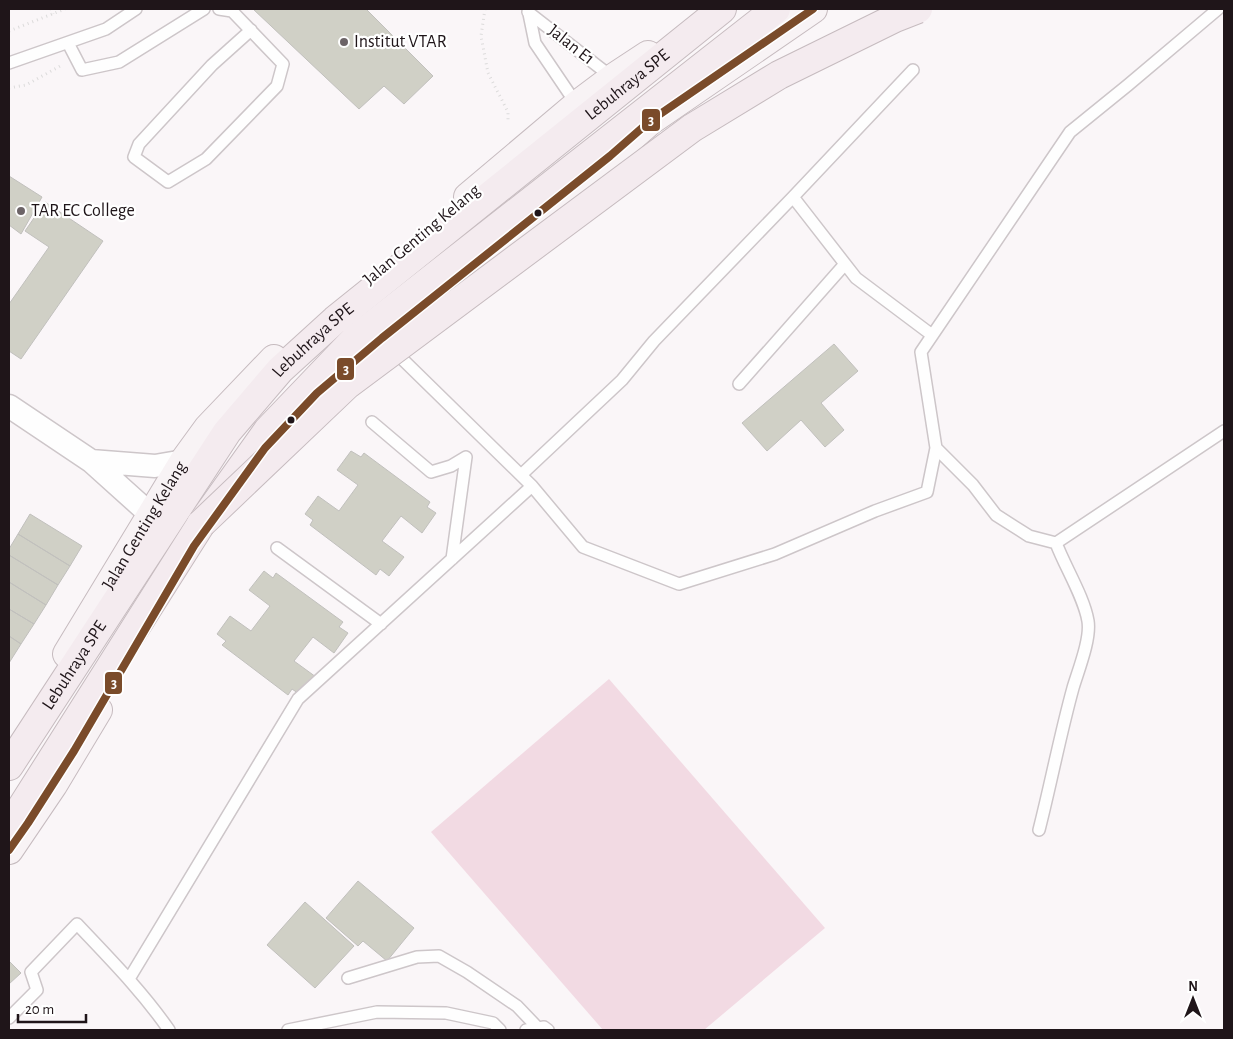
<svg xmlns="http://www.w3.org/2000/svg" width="1233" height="1039" viewBox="0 0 1233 1039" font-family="'Alegreya Sans',sans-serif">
<rect width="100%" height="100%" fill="#faf6f8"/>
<path fill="#f2dae3" d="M 609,679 L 825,928 L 704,1030 L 603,1030 L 431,832 Z"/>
<path fill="#d0d0c6" stroke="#c1c0bd" d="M 253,9 L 366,9 L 433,76 L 404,104 L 384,86 L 359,109 Z
M 9,176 L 42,197 L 21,234 L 9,225 Z
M 45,202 L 103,241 L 21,359 L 9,351 L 9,304 L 49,247 L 25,231 Z
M 834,344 L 858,371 L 821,403 L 844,430 L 825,447 L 801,420 L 767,451 L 742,423 Z
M 351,451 L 361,457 L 364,453 L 430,502 L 427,507 L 436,513 L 422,533 L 401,516 L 382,541 L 404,557 L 389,576 L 380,569 L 376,575 L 310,525 L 313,520 L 305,514 L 318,496 L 339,511 L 358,485 L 337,470 Z
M 30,514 L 82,546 L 70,566 L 18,534 Z
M 18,534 L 70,566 L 58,585 L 9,555 L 9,549 Z
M 9,555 L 58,585 L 46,605 L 9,582 Z
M 264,571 L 273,578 L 276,573 L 343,622 L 339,627 L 348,633 L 334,653 L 313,637 L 294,661 L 316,677 L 302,696 L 292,689 L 288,695 L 222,645 L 226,641 L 217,634 L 230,616 L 251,631 L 270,606 L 249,590 Z
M 9,582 L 46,605 L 34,624 L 9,609 Z
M 9,609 L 34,624 L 21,644 L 9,636 Z
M 9,636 L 21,644 L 9,663 Z
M 358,881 L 414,928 L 387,961 L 363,941 L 358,946 L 326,918 Z
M 305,902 L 354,946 L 315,988 L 267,945 Z
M 9,961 L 21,973 L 9,984 Z"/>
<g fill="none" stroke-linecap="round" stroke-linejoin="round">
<g stroke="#cdc6c9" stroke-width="14">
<path id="service" d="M 219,9 L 232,11 L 283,64 L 277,86 L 206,159 L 168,182 L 134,157 L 139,144 L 212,65 L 251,30
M 528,9 L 535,43 L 577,105
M 528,12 L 613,78
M 68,43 L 82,70 L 119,62 L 204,9
M 9,63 L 106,29 L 136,9
M 793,197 L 856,278 L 932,335
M 739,384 L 845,264
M 372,422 L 431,472 L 451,466 L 466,457 L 452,559
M 936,448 L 973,485 L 996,515 L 1029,536 L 1056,543 L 1224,431
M 521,475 L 622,380 L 654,341 L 793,197 L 913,70
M 532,486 L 583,547 L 679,584 L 775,554 L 875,511 L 927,492 L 936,448 L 921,352 L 1070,132 L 1128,85 L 1218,9
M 277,548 L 381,624
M 1039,830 C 1051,783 1060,735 1073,688 C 1078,671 1091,639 1088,621 C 1084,597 1065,567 1056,543
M 348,978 L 417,957 L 439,956 L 467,972 L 517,1006 L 538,1028
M 129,979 L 298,699 L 532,486 L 393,350
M 9,1018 L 37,990 L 31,972 L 77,924 C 109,958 142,991 169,1030
M 288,1030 L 377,1012 L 446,1013 L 493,1023 L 500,1030
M 526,1030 L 544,1027 L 548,1030"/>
</g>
<g stroke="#cdc6c9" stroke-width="25">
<path id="minor" d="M 9,406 L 91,461 L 151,515
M 91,461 L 155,466 L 184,461"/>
</g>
<g stroke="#c6bbbf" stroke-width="30">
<g id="primary">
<path d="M 468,197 L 577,105 L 613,78 L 648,55"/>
<path d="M 318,392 L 382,338 L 610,156 L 650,121 L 813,9"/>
<path id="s1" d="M 67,654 L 184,461 L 208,428 L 274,359"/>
<path d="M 9,850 L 53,785 L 98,710"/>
</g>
</g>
<g stroke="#c6bbbf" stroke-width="30">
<g id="motorway">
<path id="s2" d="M 9,766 L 227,432 L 280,370 L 335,320 L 722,9"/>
<path d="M 9,827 L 201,524 L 268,430 L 356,338 L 776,9"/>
</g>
</g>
<path stroke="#dcdbdb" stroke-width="3" stroke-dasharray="1 4" stroke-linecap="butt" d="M 51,9 L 53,14
M 485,9 L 481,36 L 488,73 L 508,112 L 508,121
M 9,31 L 65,9
M 9,88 L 26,85 L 62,65"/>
<use href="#service" stroke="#fefefe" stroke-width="11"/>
<use href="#minor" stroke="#fefefe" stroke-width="22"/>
<use href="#primary" stroke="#f8f3f5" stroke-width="28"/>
<use href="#motorway" stroke="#f4ebef" stroke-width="28"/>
<g stroke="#c6bbbf" stroke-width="30" stroke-linecap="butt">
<path id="motorway-bridge" d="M 201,524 L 347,385 L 692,128 L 779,75 L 895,18 L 918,9"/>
</g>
<use href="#motorway-bridge" stroke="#f4ebef" stroke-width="28"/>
<g stroke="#fff" stroke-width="11">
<path id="bus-1" d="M 9,850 L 28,823 L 74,751 L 194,546 L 265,448 L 317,393 L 382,338 L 610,156 L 650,121 L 813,9"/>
</g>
<use href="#bus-1" stroke="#7a4b2a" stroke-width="8"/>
</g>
<g fill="#6c6467" stroke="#fff" stroke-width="2">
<circle cx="344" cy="42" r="5"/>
<circle cx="21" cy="211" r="5"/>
</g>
<g fill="#1f1519" stroke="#fff" stroke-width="2">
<circle cx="538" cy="213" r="4.5"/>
<circle cx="291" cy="420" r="4.5"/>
</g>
<g text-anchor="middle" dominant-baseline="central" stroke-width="4.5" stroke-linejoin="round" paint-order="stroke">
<g font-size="18" fill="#1f1519" stroke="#fff" text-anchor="start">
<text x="354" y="42">Institut VTAR</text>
<text x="31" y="211">TAR EC College</text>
</g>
<g font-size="18" fill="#1f1519" stroke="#fff">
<text transform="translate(571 45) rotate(38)">Jalan E1</text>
<text stroke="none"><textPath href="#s2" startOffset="930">Lebuhraya SPE</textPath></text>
<text transform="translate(422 235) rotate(-40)">Jalan Genting Kelang</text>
<text stroke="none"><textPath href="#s2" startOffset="525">Lebuhraya SPE</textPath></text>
<text stroke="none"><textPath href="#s1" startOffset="150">Jalan Genting Kelang</textPath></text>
<text stroke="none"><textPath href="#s2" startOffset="120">Lebuhraya SPE</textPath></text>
</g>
</g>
<g stroke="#fff" stroke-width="2">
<rect x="641" y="108" width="20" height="24" rx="5" fill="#7a4b2a"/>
<rect x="336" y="357" width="19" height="24" rx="5" fill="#7a4b2a"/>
<rect x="104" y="671" width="19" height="24" rx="5" fill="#7a4b2a"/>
</g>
<g font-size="14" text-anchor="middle" font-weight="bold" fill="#fff">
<text x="651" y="125">3</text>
<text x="346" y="374">3</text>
<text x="114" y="688">3</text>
</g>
<rect width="1233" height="1039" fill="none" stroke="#1f1519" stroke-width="20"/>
<g transform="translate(1193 999)" stroke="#ffffff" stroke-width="4" paint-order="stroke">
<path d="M0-4L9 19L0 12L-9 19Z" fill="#1f1519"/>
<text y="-8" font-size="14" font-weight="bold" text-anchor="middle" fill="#1f1519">N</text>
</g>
<path d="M18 1014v8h68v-8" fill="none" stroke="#1f1519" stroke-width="2.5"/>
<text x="25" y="1014" font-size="15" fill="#1f1519" stroke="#ffffff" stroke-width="4" paint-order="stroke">20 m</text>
</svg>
